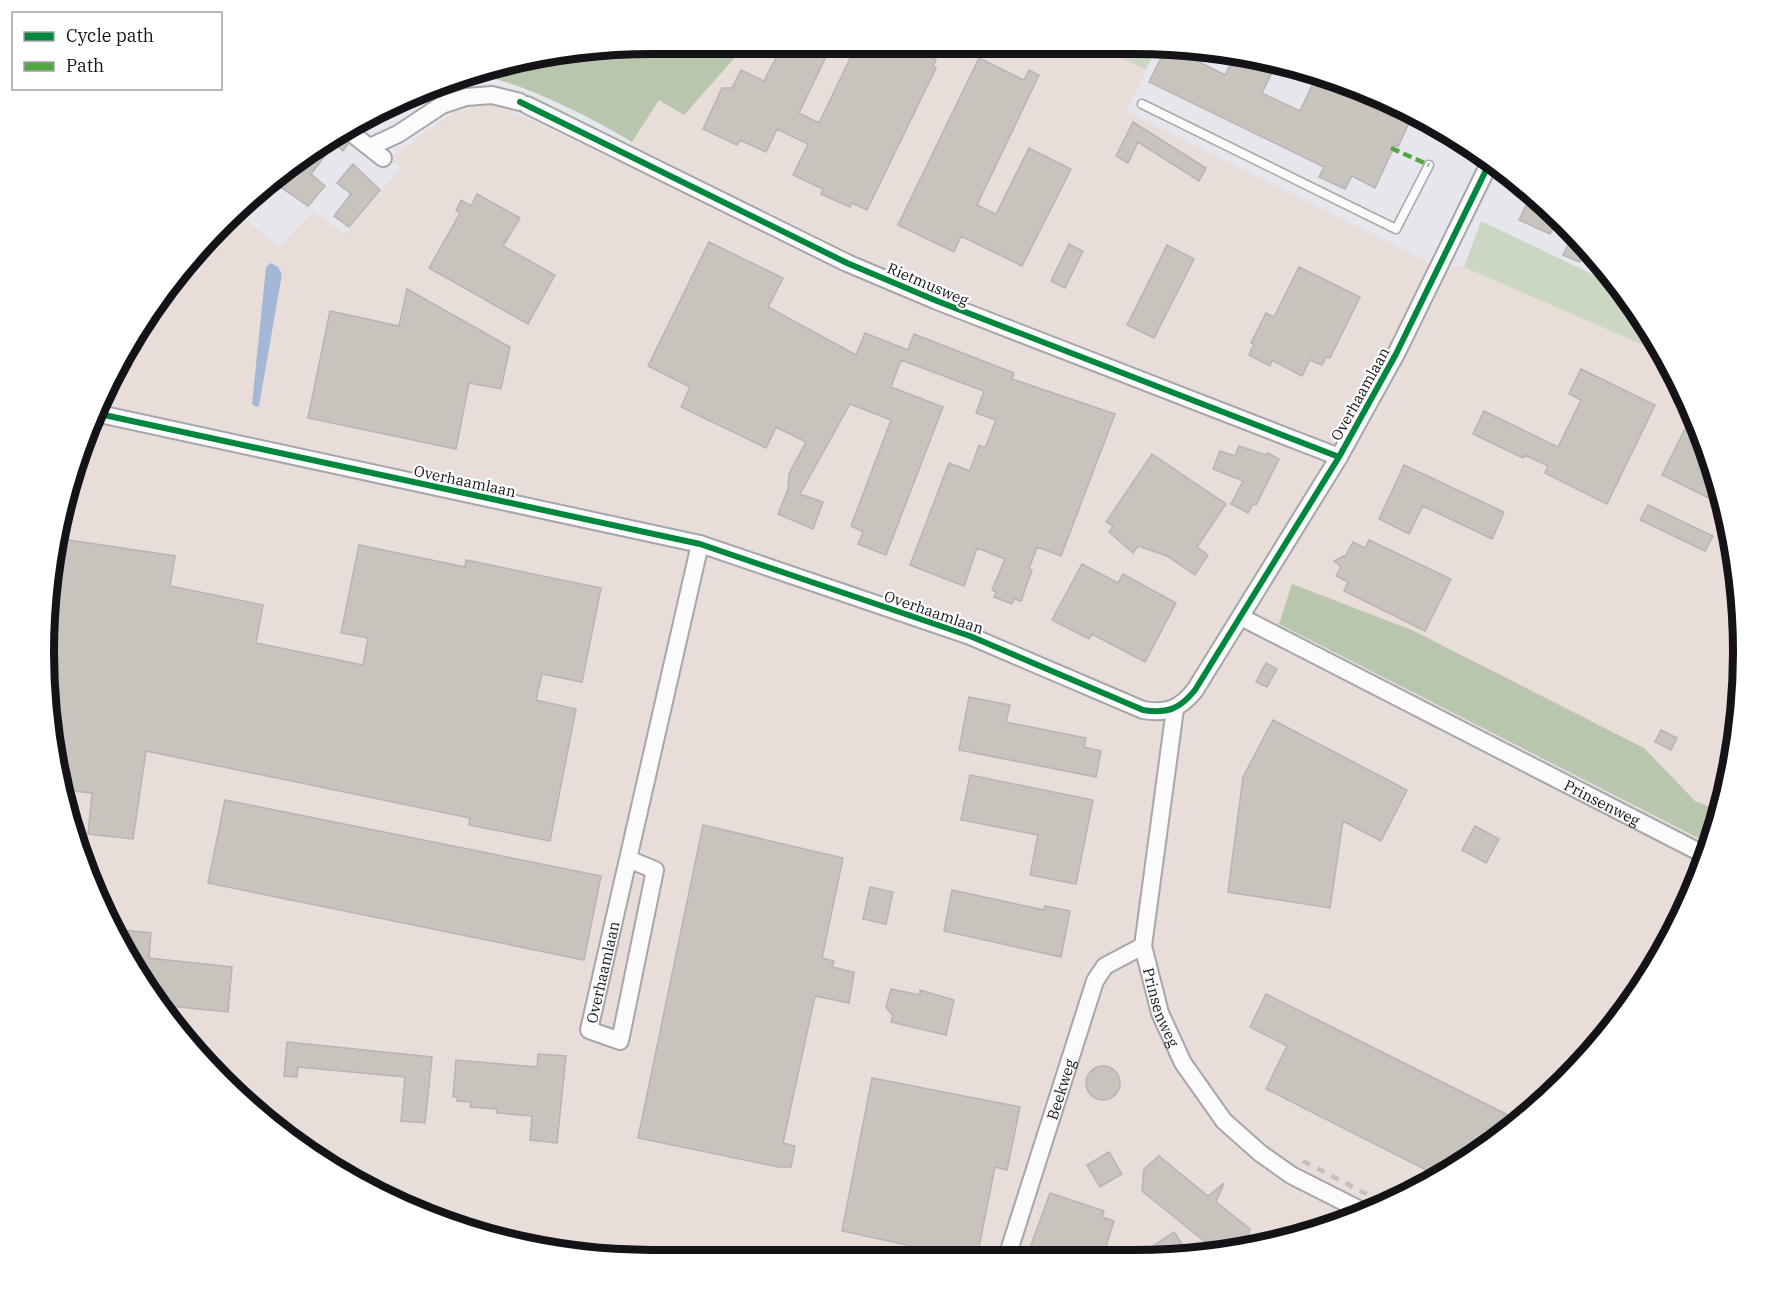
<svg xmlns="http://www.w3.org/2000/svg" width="1787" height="1304" viewBox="0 0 1787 1304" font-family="'IBM Plex Serif',serif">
<rect width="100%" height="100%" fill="#e6e6ec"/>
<path fill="#e8ddd8" d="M 747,44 L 1039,44 L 1058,54 L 1065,44 L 1094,44 L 1146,70 L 1127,112 L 1427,262 L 1464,267 L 1643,345 L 1660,350 L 1681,383 L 1723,494 L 1742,612 L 1738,731 L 1711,847 L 1662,956 L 1593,1053 L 1506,1135 L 1368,1214 L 1215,1255 L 612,1259 L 494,1240 L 348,1179 L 251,1110 L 169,1023 L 90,885 L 49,731 L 49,572 L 64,494 L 106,383 L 195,251 L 237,213 L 280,247 L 313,211 L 345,234 L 400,168 L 390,157 L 456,111 L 490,101 L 618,162 L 659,100 L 684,115 Z"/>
<path fill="#ccd7c3" d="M 1094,44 L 1158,46 L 1146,70 Z
M 1481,221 L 1617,286 L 1618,283 L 1645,326 L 1640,335 L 1643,345 L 1464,267 Z"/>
<path fill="#b9c6ae" d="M 652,44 L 747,44 L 684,115 L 659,100 L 632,142 C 591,117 521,82 475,74 L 478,70 L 494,64 Z
M 1292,584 L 1412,630 L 1644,748 L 1695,801 L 1720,811 L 1712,845 L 1279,624 Z"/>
<path fill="#a5b7d7" d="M 271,263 L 278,267 L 282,274 L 259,406 L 256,407 L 252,404 L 266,267 Z"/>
<path fill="#c8c3bd" stroke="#b6b4b5" stroke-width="1.5" d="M 783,44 L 832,44 L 799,113 L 819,123 L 857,44 L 904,44 L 936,60 L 933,66 L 936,68 L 867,210 L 852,203 L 850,207 L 821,194 L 823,189 L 793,175 L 808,144 L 777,129 L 766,152 L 740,140 L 737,145 L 703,129 L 722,88 L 732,88 L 741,70 L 764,81 Z
M 1166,48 L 1206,53 L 1201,63 L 1225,75 L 1234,57 L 1277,62 L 1262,93 L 1300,111 L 1318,73 L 1368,90 L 1413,114 L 1398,147 L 1395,145 L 1375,188 L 1352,176 L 1345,189 L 1319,177 L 1324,167 L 1149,82 Z
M 979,58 L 1024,80 L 1029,70 L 1039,75 L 977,205 L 996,214 L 1029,148 L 1071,169 L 1022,266 L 961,236 L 954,252 L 898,225 Z
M 1133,122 L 1206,168 L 1199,181 L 1138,142 L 1128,163 L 1116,156 Z
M 337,134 L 348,144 L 343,151 L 334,144 L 311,174 L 325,186 L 308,206 L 273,182 L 314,146 Z
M 353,164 L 380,190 L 349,227 L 334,216 L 351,194 L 337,183 Z
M 477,194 L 520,218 L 503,246 L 555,275 L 528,324 L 429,268 L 460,213 L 456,211 L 461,200 L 471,206 Z
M 1527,203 L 1558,218 L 1550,234 L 1519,220 Z
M 709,242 L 783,278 L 768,307 L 856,355 L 865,333 L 908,350 L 914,334 L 1014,373 L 1012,379 L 1115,414 L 1061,556 L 1037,547 L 1029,569 L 1032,570 L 1021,601 L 1014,599 L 1012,604 L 994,597 L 996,592 L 992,590 L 1005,559 L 977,548 L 964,586 L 910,565 L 949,463 L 970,471 L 979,445 L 985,448 L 996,420 L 976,413 L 984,391 L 901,360 L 891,387 L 943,407 L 886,555 L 858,544 L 863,532 L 851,526 L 891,420 L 850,404 L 800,494 L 823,502 L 813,529 L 778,514 L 788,489 L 789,474 L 806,442 L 776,427 L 766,448 L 681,407 L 690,387 L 648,366 Z
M 1569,243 L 1585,251 L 1580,262 L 1563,255 Z
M 1069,244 L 1083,251 L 1065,288 L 1051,281 Z
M 1167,245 L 1194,259 L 1154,338 L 1127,325 Z
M 1299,267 L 1360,297 L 1330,358 L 1326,357 L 1322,365 L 1310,360 L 1302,376 L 1272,360 L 1270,366 L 1249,355 L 1254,344 L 1251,343 L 1266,313 L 1274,317 Z
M 407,289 L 510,347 L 501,389 L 469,383 L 456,449 L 308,418 L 330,311 L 399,326 Z
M 1581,369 L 1655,405 L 1607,504 L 1545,473 L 1548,466 L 1525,455 L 1523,458 L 1473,434 L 1484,411 L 1558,447 L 1581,400 L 1569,394 Z
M 1687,425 L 1699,431 L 1725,506 L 1662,475 Z
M 1239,446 L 1266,455 L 1268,453 L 1279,459 L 1256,505 L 1253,504 L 1248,513 L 1231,504 L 1243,481 L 1213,469 L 1220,451 L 1235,456 Z
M 1152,454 L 1226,504 L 1197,547 L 1208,555 L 1195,575 L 1167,556 L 1138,546 L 1133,553 L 1109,532 L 1113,526 L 1106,522 Z
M 1404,465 L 1504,512 L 1492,539 L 1423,506 L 1409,534 L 1379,519 Z
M 1648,505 L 1713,536 L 1705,551 L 1640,520 Z
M 55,538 L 175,556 L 170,586 L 263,605 L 256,643 L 363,665 L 368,638 L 341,633 L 359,545 L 465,567 L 466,560 L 601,588 L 582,682 L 542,674 L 536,700 L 576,709 L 550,841 L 469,825 L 470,818 L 146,751 L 133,839 L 88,834 L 92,793 L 64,790 L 49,731 L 49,572 Z
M 1369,540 L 1451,579 L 1425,631 L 1344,591 L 1348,582 L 1336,576 L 1341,567 L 1334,561 L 1346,555 L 1353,542 L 1365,548 Z
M 1082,564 L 1118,583 L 1123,574 L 1176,603 L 1145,662 L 1092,634 L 1089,639 L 1052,620 Z
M 1266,663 L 1277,669 L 1267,687 L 1256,682 Z
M 969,697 L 1010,705 L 1006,722 L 1086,738 L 1084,747 L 1101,751 L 1096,777 L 959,750 Z
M 1273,720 L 1407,790 L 1381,841 L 1343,821 L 1330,908 L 1228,892 L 1243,777 Z
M 1661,730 L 1677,738 L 1671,750 L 1655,742 Z
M 970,775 L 1093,800 L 1076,884 L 1030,875 L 1038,835 L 961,820 Z
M 225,800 L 601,876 L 584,960 L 208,883 Z
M 703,825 L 843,858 L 822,958 L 834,961 L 832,967 L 854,972 L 852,986 L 849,1003 L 815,996 L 783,1143 L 795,1146 L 791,1167 L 779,1167 L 638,1138 Z
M 1475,826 L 1499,839 L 1486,863 L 1462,850 Z
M 870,887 L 893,892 L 886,924 L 863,919 Z
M 952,890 L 1044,910 L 1045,906 L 1070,911 L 1061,957 L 944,931 Z
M 115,929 L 151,933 L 149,958 L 232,967 L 228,1012 L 160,1005 Z
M 891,989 L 920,995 L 920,990 L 954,1000 L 946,1035 L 891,1022 L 893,1016 L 886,1007 Z
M 1266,994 L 1520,1121 L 1506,1135 L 1436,1175 L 1266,1089 L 1287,1046 L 1250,1027 Z
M 287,1042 L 432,1057 L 425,1123 L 401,1121 L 405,1077 L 298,1067 L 297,1077 L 284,1076 Z
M 538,1054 L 566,1056 L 557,1143 L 530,1140 L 532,1116 L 497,1113 L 497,1109 L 470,1107 L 471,1102 L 457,1101 L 457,1097 L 453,1097 L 456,1060 L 537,1067 Z
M1086 1083a17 17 0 1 1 34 0a17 17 0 1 1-34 0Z
M 872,1078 L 1020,1107 L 1007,1170 L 995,1167 L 977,1257 L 919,1257 L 921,1248 L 842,1231 Z
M 1109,1152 L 1122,1174 L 1100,1187 L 1087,1165 Z
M 1159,1156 L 1208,1196 L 1224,1183 L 1216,1202 L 1250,1229 L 1244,1247 L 1220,1254 L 1142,1191 L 1144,1169 Z
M 1050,1193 L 1104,1211 L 1102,1217 L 1114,1221 L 1103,1256 L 1027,1256 Z
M 1174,1232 L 1189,1255 L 1138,1256 Z"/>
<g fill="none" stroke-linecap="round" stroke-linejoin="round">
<g stroke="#a6a6ab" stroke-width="11">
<path id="service" d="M 1142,104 L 1396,229 L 1429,165"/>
</g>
<g stroke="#a6a6ab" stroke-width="20">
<g id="minor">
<path d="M 527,105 L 847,263 L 937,301 L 1339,457"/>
<path d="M 346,129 L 383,158"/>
<path d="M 370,147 L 398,134 L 442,105 L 466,97 L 492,95 L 520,102"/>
<path d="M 95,413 L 700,544 L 970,636 L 1143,710 C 1167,714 1180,709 1195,690 L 1339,457 L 1396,354 L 1491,160"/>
<path id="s1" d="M 1241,617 L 1707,856"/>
<path id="s2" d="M 1175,709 L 1143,946 L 1160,1013 L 1183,1063 L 1224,1121 L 1260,1153 L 1291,1175 L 1368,1214"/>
<path id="s3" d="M 628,859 L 655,870 L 620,1041 L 589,1030 L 700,544"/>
<path id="s4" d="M 1007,1257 L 1095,981 L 1105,966 L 1143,946"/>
</g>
</g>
<use href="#service" stroke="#fbfbfc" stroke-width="8"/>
<use href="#minor" stroke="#fbfbfc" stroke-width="16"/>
<path stroke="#c1c1c2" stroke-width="4.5" stroke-dasharray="8 8" stroke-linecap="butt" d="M 1303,1161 L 1386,1204"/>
<path stroke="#51a842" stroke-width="4.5" stroke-dasharray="9 4.5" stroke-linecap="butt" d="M 1391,148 L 1429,165"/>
<g stroke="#fff" stroke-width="10">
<path id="cycleway" d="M 520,102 L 847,263 L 937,301 L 1339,457
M 95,413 L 700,544 L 970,636 L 1143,710 C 1167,714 1180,709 1195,690 L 1339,457 L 1396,354 L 1491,160"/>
</g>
<use href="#cycleway" stroke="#00873e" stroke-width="6"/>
</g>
<g text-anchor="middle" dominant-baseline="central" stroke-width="4.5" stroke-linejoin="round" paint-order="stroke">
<g font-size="15" fill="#141318" stroke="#fff">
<text transform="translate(928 284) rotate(23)">Rietmusweg</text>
<text transform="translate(1360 394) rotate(-61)">Overhaamlaan</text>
<text transform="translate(465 481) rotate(12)">Overhaamlaan</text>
<text transform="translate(934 612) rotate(19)">Overhaamlaan</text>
<text stroke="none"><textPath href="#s1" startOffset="406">Prinsenweg</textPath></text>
<text stroke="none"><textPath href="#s3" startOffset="296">Overhaamlaan</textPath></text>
<text stroke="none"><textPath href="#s2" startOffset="303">Prinsenweg</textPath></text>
<text stroke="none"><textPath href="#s4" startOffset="176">Beekweg</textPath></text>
</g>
</g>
<path d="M0 0H1787V1304H0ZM652 54H1135A598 598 0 0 1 1733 652V652A598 598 0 0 1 1135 1250H652A598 598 0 0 1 54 652V652A598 598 0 0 1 652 54Z" fill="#fff" fill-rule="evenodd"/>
<path fill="none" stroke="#141318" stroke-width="8" d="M652 54H1135A598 598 0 0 1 1733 652V652A598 598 0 0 1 1135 1250H652A598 598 0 0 1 54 652V652A598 598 0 0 1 652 54Z"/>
<rect x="12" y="12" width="210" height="78" fill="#ffffff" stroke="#a1a1a3" stroke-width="1.5"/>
<rect x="24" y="32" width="30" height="9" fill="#00873e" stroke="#a1a1a3" stroke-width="1.5"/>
<text x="66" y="42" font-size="18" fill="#141318">Cycle path</text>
<rect x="24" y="62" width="30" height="9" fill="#51a842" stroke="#a1a1a3" stroke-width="1.5"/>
<text x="66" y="72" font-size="18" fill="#141318">Path</text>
</svg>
